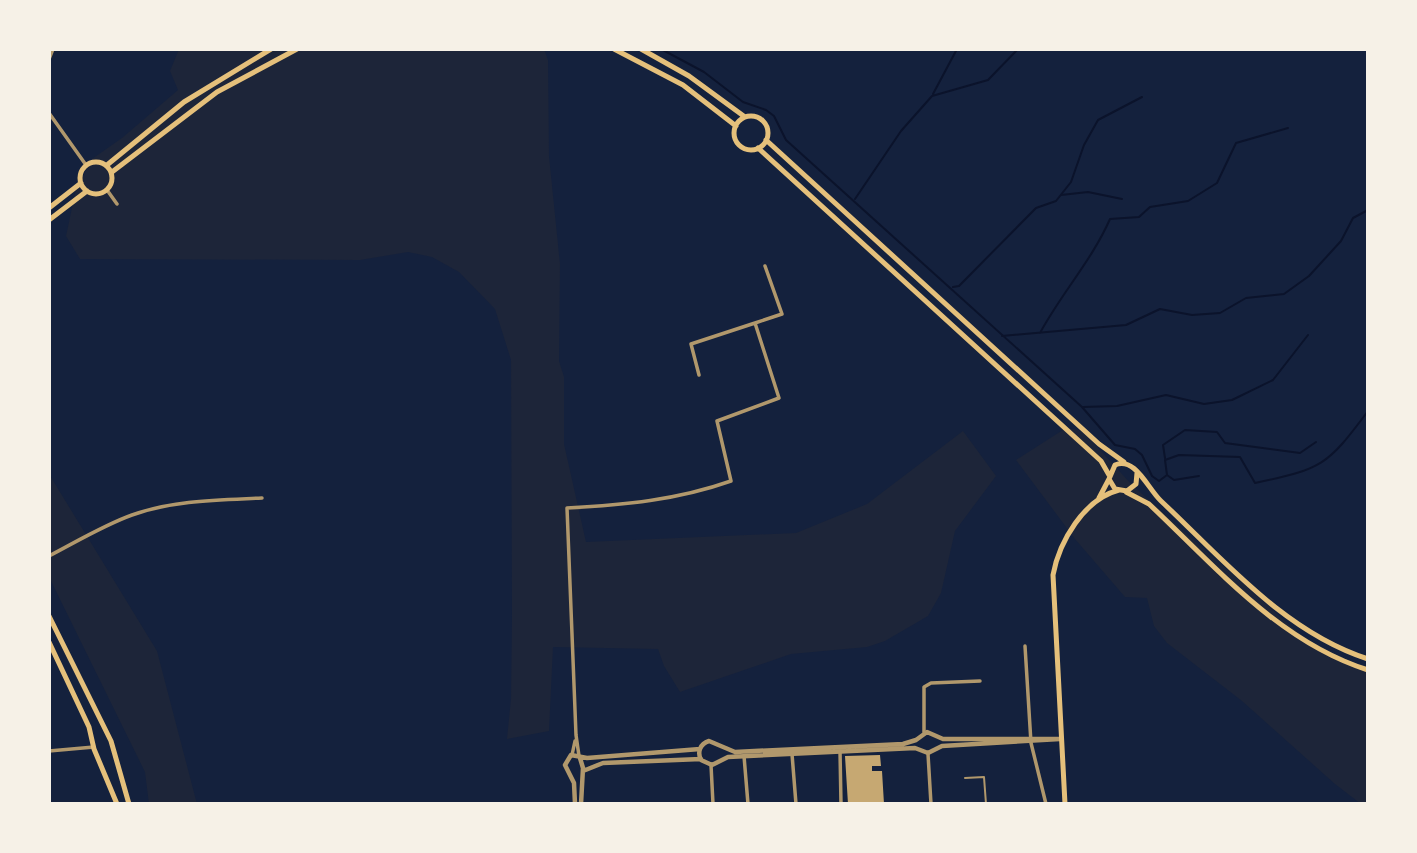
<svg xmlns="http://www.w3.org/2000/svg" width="1417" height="853" viewBox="0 0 1417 853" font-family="Inter,sans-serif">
<rect width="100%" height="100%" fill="#14213d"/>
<path fill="#1d2539" d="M 179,49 L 544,49 L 548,60 L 549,156 L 560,264 L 559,361 L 564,377 L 564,444 L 586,542 L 796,533 L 867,504 L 963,431 L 996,476 L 955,531 L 941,593 L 928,616 L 885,641 L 867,647 L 791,654 L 680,692 L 664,666 L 658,649 L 553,647 L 549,731 L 507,739 L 511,699 L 512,616 L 511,360 L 495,309 L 459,272 L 432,257 L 408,252 L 360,260 L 80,259 L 66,236 L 76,189 L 92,159 L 122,138 L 178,90 L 170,71 Z
M 1066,428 L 1079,430 L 1089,438 L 1132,485 L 1320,652 L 1368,671 L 1368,804 L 1361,804 L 1335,784 L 1242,701 L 1167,643 L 1154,626 L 1147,598 L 1125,597 L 1075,539 L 1016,460 Z
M 49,474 L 157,651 L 197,804 L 149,804 L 145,772 L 49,577 Z"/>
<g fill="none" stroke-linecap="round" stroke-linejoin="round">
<path stroke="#0b132b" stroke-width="2" d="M 661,49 L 704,72 L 743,102 L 766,110 L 774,116 L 786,140 L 1082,407 L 1115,445 L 1135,449 L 1142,455 L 1152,476 L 1159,481 L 1167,475 L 1165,460 L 1179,455 L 1240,457 L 1255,483 C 1322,469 1327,466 1368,411
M 933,94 L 957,49
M 1061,195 L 1088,192 L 1122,199
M 855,199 L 901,131 L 932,96 L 988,80 L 1018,49
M 953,287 L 959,286 L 1036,208 L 1056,201 L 1071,182 L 1084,145 L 1098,120 L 1142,97
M 1040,333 C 1061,294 1092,260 1110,219 L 1139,217 L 1150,207 L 1188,201 L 1217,183 L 1236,143 L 1288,128
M 1002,336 L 1126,325 L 1160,309 L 1192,315 L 1220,313 L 1246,298 L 1284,294 L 1309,276 L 1341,241 L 1353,218 L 1368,210
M 1083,407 L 1117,406 L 1166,395 L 1204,404 L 1232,400 L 1273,380 L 1308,335
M 1165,458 L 1163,445 L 1185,430 L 1217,432 L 1225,443 L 1300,453 L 1316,442
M 1167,475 L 1174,480 L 1199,476"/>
</g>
<path fill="#c6a872" d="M 880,755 L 881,766 L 872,766 L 872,771 L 882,771 L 884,804 L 848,804 L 845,756 Z"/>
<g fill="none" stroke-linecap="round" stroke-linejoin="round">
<path stroke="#b1986c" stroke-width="2" d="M 965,778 L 984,777 L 986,804"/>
<path stroke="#b1986c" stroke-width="3.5" d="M 49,59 L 53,49
M 49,113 L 86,165
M 107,190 L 117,204
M 755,323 L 782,314 L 765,266
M 49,556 C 76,542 104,525 132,515 C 174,500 219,500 262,498
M 1025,646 L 1031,743 L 1046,804
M 924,732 L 924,687 L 931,683 L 980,681
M 49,751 L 94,747
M 840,751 L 841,804
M 792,754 L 796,804
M 928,754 L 931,804
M 572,755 L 575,741
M 579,756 L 576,735 L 567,508 C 624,505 677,500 731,481 L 717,421 L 779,398 L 755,323 L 691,344 L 699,375
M 744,756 L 748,804
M 711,765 L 713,804"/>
<path stroke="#b1986c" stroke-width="4.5" d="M 927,732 L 943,739 L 1060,739 L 942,746 L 928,753 L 915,748 L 728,757 L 712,765 L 701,760 C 697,752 700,744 709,741 L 735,752 L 903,744 L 916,740 Z
M 580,758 L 583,768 L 581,804
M 583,771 L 603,763 L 701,759
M 575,804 L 574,783 L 565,765 L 571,755 L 587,758 L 700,749"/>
<path stroke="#e5c07b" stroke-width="5" d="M 614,49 L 683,85 L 736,126
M 641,49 L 689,76 L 745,117
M734 133a17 17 0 1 1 34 0a17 17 0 1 1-34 0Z
M 766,140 L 1099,444 L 1124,462
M 758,148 L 1101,461 L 1109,475
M80 178a16 16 0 1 1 32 0a16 16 0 1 1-32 0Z
M 107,165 L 184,102 L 271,49
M 112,172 L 217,92 L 297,49
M 49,208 L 81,183
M 49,220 L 87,191
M 1137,473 L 1136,484 L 1127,491 L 1115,489 L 1109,479 L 1115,465 C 1135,456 1148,489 1161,501 C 1223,559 1284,632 1368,659
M 1126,492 L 1149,504 C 1215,566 1279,642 1368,670
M 1099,498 L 1109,479
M 49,616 L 111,741 L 129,804
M 49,642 L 89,727 L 94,749 L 117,804
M 1065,804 L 1053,575 C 1059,542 1084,499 1119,490"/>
</g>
<rect width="1417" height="853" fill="none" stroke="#f6f1e7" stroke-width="102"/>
</svg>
